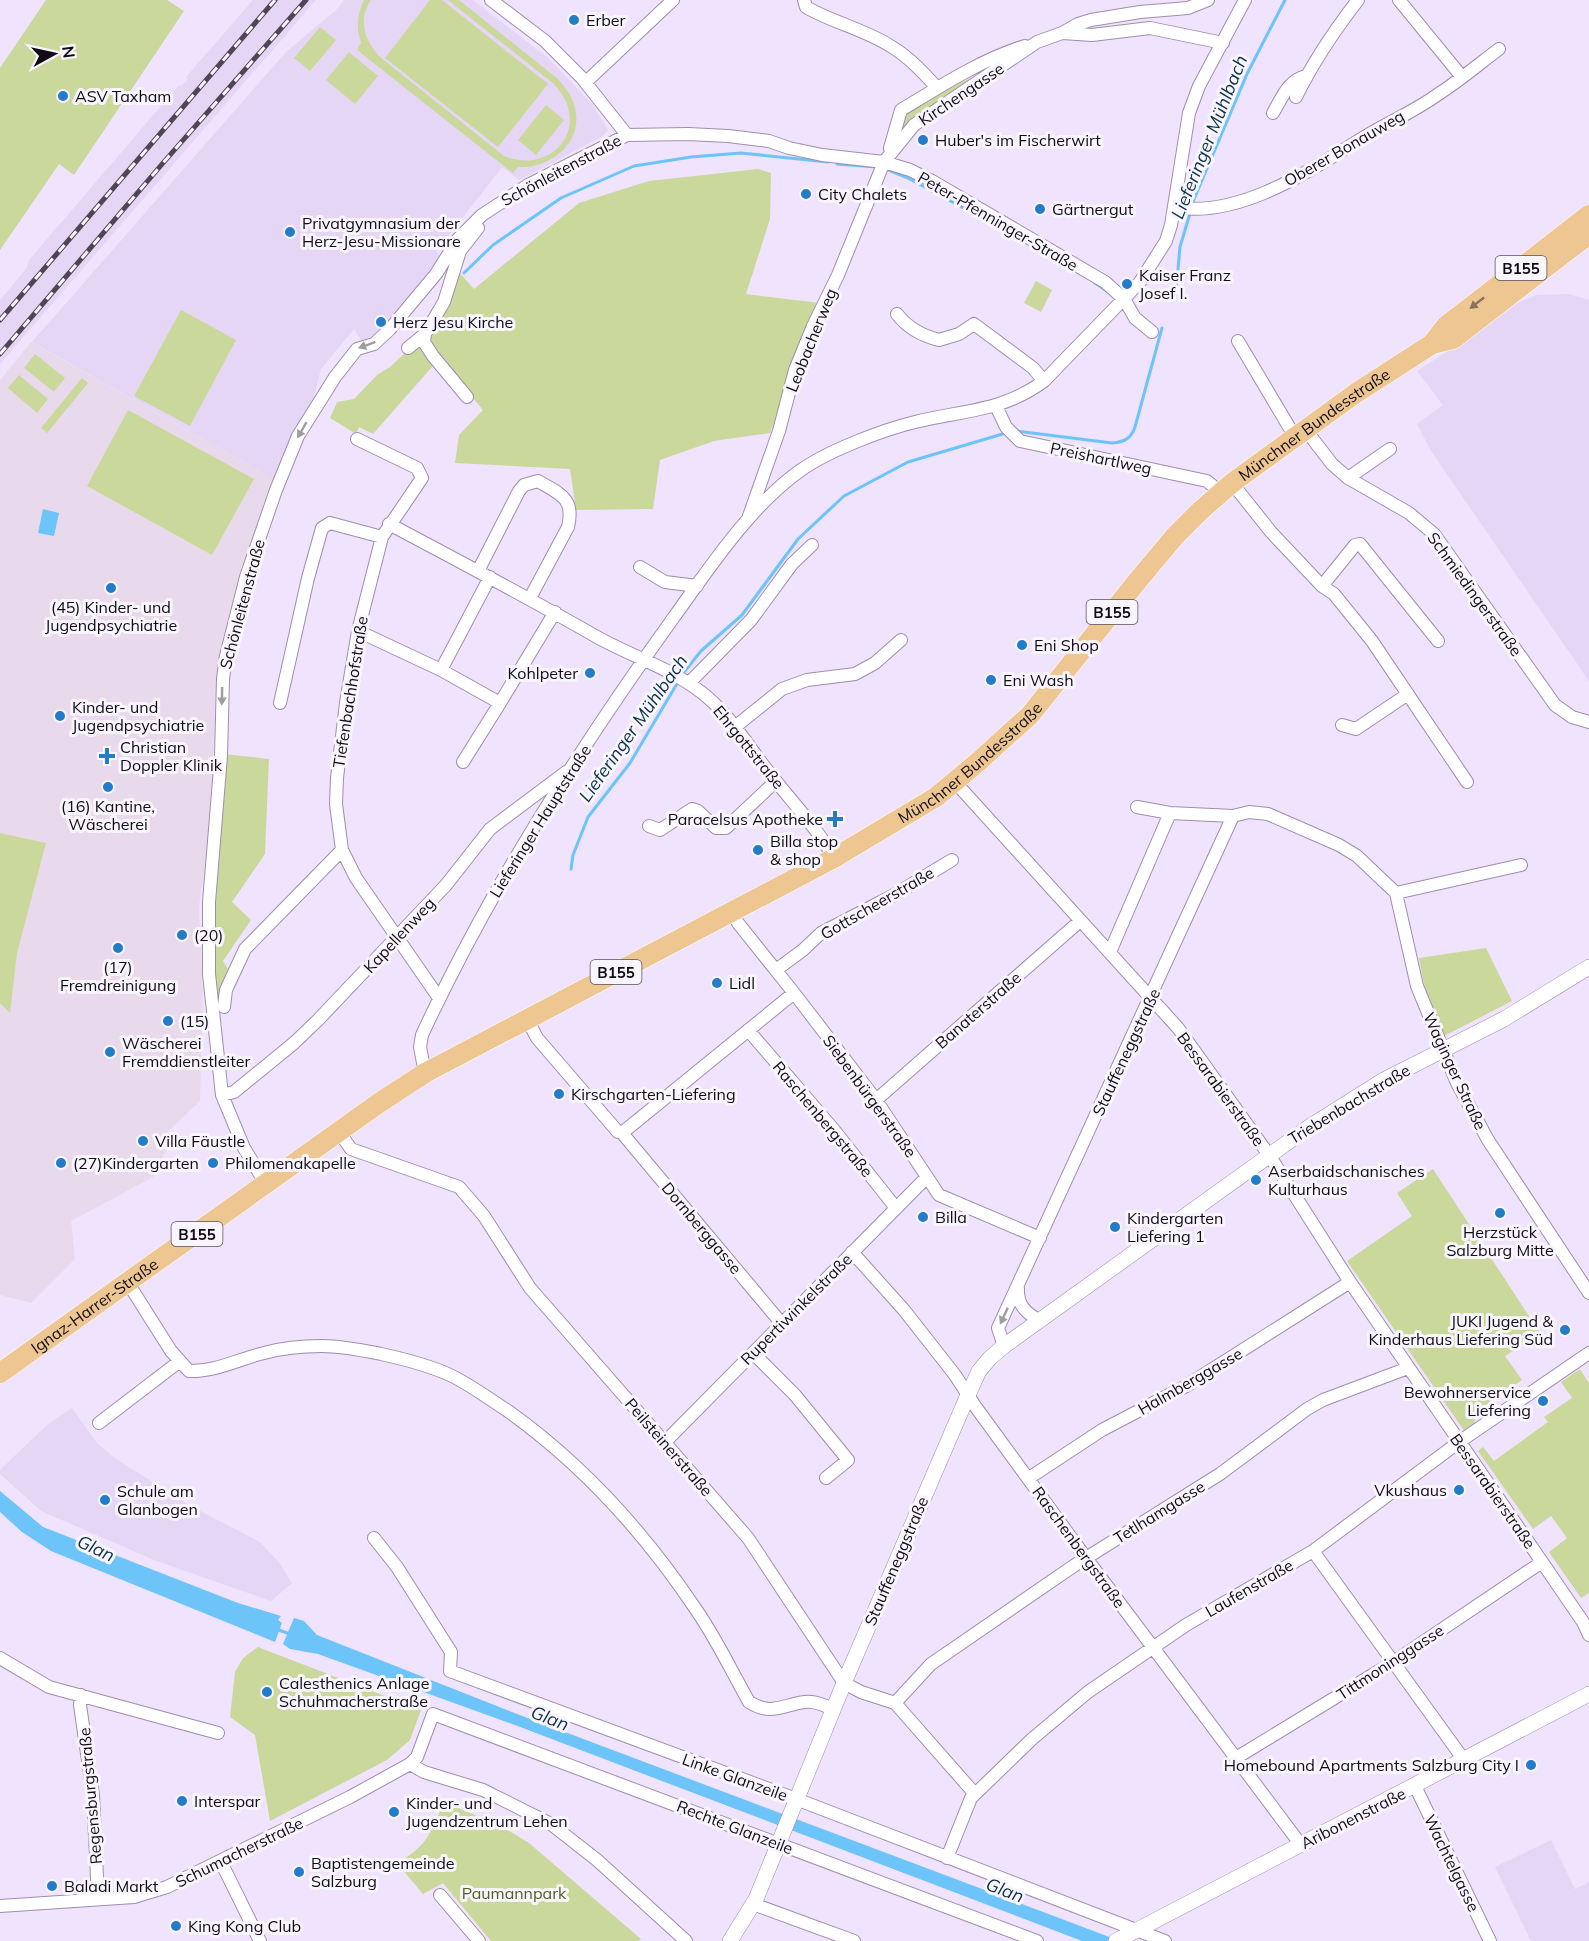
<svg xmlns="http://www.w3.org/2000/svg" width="1589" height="1941" viewBox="0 0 1589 1941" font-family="Mulish,sans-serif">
<rect width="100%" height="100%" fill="#f0e3fd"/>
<path fill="#e6d6f5" d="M 253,0 L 316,0 L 0,364 L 0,300 L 26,269 L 29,260 L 179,85 L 181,86 L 188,79 L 186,77 Z
M 344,0 L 473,0 L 548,58 L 592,104 L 608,130 L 603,136 L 519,180 L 502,167 L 436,252 L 444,259 L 372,344 L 363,343 L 354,329 L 321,369 L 314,397 L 273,478 L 32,342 L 286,52 L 336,10 Z
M 1568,294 L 1589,300 L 1589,681 L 1431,451 L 1417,424 L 1443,405 L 1417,371 L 1483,329 L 1515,304 L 1537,295 Z
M 72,1408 L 97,1443 L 116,1459 L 189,1505 L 260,1542 L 278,1561 L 292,1583 L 271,1601 L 154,1560 L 41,1511 L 0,1474 L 0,1470 L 48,1424 Z
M 1551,1840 L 1575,1889 L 1589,1882 L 1589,1941 L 1531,1941 L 1495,1867 Z"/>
<path fill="#e8daec" d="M 31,342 L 273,478 L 240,574 L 217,675 L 209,838 L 199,906 L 203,996 L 200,1101 L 162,1137 L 168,1147 L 153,1177 L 71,1221 L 75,1259 L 31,1303 L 0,1295 L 0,380 Z"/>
<path fill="#cad89b" d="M 46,0 L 167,0 L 184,11 L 74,175 L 59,164 L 0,250 L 0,68 Z
M 364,0 L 371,0 C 357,20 365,41 380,57 L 504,156 C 540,172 581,144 567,104 C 564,96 559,90 554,84 L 448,0 L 459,0 L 558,79 C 563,85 569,92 572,99 C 589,137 554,169 518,167 L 513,173 L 357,50 L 361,43 C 356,29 357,14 364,0 Z
M 430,0 L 442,0 L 548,84 L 498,147 L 385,58 Z
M 320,27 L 336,40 L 310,71 L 294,58 Z
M 349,52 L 378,76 L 355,104 L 326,80 Z
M 997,65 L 894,144 L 906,113 L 926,100 Z
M 546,105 L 564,120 L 536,155 L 518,140 Z
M 758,169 L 771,173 L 770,219 L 746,294 L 819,303 L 770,433 L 714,441 L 660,460 L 653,509 L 576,510 L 570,469 L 455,463 L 459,435 L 483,410 L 439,359 L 373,434 L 359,427 L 356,434 L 330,418 L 337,402 L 354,399 L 377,375 L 390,367 L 409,349 L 458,271 L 474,289 L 579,203 L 649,181 Z
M 1036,281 L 1052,290 L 1041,312 L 1024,303 Z
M 181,310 L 236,340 L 190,426 L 134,396 Z
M 35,354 L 65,378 L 54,392 L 24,368 Z
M 19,375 L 48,399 L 37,413 L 8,388 Z
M 82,378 L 88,383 L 47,433 L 41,428 Z
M 128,410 L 254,479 L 212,555 L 87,486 Z
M 224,754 L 269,759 L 265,854 L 232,902 L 251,920 L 223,961 L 230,972 L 221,1009 L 216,1015 L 212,928 Z
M 0,833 L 46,843 L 17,953 L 10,1013 L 0,1003 Z
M 1486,948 L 1512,1001 L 1444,1036 L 1424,984 L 1419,958 Z
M 1433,1169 L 1540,1333 L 1505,1356 L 1522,1380 L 1474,1413 L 1475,1425 L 1465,1432 L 1347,1261 L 1412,1216 L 1397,1193 Z
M 1580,1369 L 1589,1383 L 1589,1593 L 1581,1598 L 1549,1552 L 1567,1538 L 1551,1516 L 1533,1529 L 1478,1451 L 1483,1447 L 1494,1461 L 1548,1422 L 1544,1417 L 1572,1398 L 1561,1382 Z
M 258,1647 L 421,1710 L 410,1740 L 387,1760 L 270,1821 L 255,1735 L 230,1717 L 235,1672 L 243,1658 Z
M 444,1802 L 501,1826 L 529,1843 L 641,1939 L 639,1941 L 491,1941 L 443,1883 L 423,1894 L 397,1863 C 428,1846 430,1833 444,1802 Z"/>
<path fill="#6dc4f9" d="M 43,509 L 59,513 L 54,536 L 38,533 Z
M 0,1491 L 43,1527 L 238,1603 L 281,1616 L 278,1620 L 282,1623 L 275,1642 L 51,1551 L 22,1532 L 0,1512 Z
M 294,1618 L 304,1621 L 317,1635 L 517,1714 L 1120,1941 L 1082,1941 L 515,1725 L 318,1654 L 290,1649 L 283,1644 Z"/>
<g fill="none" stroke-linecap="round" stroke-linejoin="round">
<path stroke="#6dc4f9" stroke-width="3" d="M 837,164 L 876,167
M 886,169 L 908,178 L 1015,236
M 1192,204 L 1247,74 L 1285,0
M 1021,240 L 1030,245
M 464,273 L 493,245 L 561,198 L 634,166 L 691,157 L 741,153 L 828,162
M 1095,283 L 1107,291
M 1176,291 L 1180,247 L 1191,210
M 1016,431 L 1112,443 C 1124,442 1131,439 1135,427 L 1162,328
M 681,676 L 701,651 L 742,615 L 798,539 L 844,496 L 908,462 L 1006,433
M 571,869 L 573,855 L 588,817 L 630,763 L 678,682
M 276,1629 L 290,1634"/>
<g stroke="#9e8ead" stroke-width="14">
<path id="minor" d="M 491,0 L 545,41 L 581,77 L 627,135
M 804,0 L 806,7 C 833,23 865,29 892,47 C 909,57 924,73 937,88
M 1399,0 L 1462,77
M 1063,33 L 1092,35 L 1150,28 L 1223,43
M 586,82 L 673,0
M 1296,97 C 1313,62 1334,31 1358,0
M 1273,113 C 1282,98 1288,80 1306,76
M 891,152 L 890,148 L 901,110 C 939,87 982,59 1025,46
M 1174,207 C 1240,219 1312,169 1366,136 C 1389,122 1415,111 1437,95 C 1459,81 1479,64 1499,49
M 897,314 C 907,327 923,336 939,340 L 959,334 L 974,324 L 1033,368 L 1044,381
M 1238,341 L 1295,437
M 408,348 L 425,334
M 467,397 L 433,356 L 424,342 L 425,334 L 444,302 L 460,251 L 478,228
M 996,406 L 1006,427 L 1020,441 L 1207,481 L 1221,493
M 1305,429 L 1332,464 L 1348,478 L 1409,513 L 1434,534 L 1555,705 L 1572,717 L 1589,722
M 357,439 L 417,468 L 422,478 L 382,537 L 358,631 L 346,703 L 337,778 L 336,804 L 342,850 L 356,878 L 439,998
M 1348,478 L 1390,449
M 1232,483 L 1271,532 L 1322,586 L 1334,594 L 1372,641 L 1467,782
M 749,516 L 779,431 L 795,370 L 813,326 L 838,275 L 884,162 L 914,125 L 1037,42 L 1062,33 L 1078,24 L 1091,20 L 1140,12 L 1188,8 L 1208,0
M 389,524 C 459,561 529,598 597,637 C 631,656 670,668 701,692 C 730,714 749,748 771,775 C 793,803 817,828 834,858
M 640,567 L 665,582 L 697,586
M 478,571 L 519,491 L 524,485 L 538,481 C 560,494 575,498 568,527 L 530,598
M 1322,586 L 1355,545 L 1360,544 L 1438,641
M 358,631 L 441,670 L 500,703 L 555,612
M 441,670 L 490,577
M 689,683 L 751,620 L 792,564 L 812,545
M 280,703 L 308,578 L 322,528 L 330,523 L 382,537
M 1342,725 L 1356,729 L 1408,694
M 735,727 L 782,689 L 807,680 L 855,674 L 875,663 L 901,640
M 463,762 L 500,703
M 955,782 L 1178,1028 L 1269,1155 L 1350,1282 L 1542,1562 L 1583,1622 L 1589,1635
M 1137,807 L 1170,813 L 1233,816 L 1249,812 L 1268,814 L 1339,845 L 1357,856 L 1396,893 L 1521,865
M 649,826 L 660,830 L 692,809 L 698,811 L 716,828 L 726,828 L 776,781
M 1396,893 L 1417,986 L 1457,1083 L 1488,1140 L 1589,1293
M 732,912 L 738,923 L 794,993 L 876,1100 L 939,1195 L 1040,1238
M 1110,952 L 1170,813
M 776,970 L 803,950 L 821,933 L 894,895 L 952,860
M 224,1007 L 226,990 L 245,949 L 342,850
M 527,1019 L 537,1038 L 618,1132 L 622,1133 L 782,1324
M 748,1030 L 834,1130 L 896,1208
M 425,1073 L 420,1047 L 422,1035 C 490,888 579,749 674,617 C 710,567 751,505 801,470 C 828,451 882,430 915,422 C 963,410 1002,412 1044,381 L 1140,282 L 1166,241 L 1171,225 L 1189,113 L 1199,86 L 1245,0
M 222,1095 L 234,1092 L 294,1043 L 318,1020 L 446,885 L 490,829 L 566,772
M 876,1100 L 1080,921
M 339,1132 L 351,1149 L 459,1187 L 484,1216 L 530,1288 L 748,1538 L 844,1683 L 861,1692 L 895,1703 L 975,1794
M 622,1133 L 794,993
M 266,1184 L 244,1148 L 222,1095 L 209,974 L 209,902 L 221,756 L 223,679 L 226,656 L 246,577 L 276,490 L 298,436 L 335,377 L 357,349 L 374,344 L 390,329 L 436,274 L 458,239 L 482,215 L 528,185 L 627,135 L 688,134 L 728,136 L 769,141 L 789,148 L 822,155 L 884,162 L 910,170 L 932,181 L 1105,282 L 1124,299 L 1135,318 L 1152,332
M 852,1252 L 904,1310 L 955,1375 L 975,1406 L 1086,1558 L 1301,1845
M 128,1283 L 171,1351 L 189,1371 C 215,1372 239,1359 264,1353 C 282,1348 303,1346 322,1346 C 342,1346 361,1350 381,1354 C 404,1359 428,1365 450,1375 C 471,1385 489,1399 508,1411 C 585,1466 645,1533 697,1611 C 717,1640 732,1672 749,1702 C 772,1716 781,1705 805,1702 C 815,1701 824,1705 833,1709
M 1018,1288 C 1017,1304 1025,1313 1039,1320
M 1004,1346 L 998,1328 L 1233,816
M 753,1353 L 795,1395 L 848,1460 L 826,1478
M 99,1423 L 180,1361
M 665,1442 L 927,1177
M 1029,1478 L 1102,1430 L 1186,1386 L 1350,1282
M 374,1538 L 397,1567 L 451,1652 L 450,1671 L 796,1799 L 1165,1941
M 1313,1551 L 1464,1760
M 0,1658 L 49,1687 L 218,1733
M 81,1695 L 80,1705 L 93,1795 L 98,1898
M 895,1703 L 931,1664 L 1075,1565 L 1220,1474 L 1307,1409 L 1323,1400 L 1408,1368
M 1236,1758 L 1392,1663 L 1542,1562
M 410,1764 L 424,1772 L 483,1790 L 551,1824 L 597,1860 L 686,1941
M 1415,1786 L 1490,1941
M 947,1858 L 971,1798 L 1032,1739 L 1088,1692 L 1186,1625 L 1313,1551 L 1459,1442 L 1589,1353
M 221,1862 L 260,1941
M 440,1895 L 479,1941
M 753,1904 L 854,1941
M 0,1906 L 134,1897 L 167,1887 L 350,1797 L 410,1764 L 417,1757 L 433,1714 L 1037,1941"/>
</g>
<g stroke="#9e8ead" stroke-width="16">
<path id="tertiary" d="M 730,1941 L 756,1899 L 844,1683 L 968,1395 L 979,1371 L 990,1358 L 1004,1346 L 1309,1127 L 1382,1081 L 1504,1019 L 1589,967
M 1116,1941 L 1589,1694"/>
</g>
<g stroke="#fff" stroke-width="21">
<g id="primary">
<path d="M 1432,344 L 1446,326 L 1589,215"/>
<path id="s1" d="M 0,1373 L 379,1103 L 425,1073 L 834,858 L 936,797 L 978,762 L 1030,715 L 1139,579 L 1175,536 L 1200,511 L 1232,483 L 1356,393 L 1432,344 L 1453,339 L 1589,234"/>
</g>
</g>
<use href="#minor" stroke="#fff" stroke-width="12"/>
<use href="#tertiary" stroke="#fff" stroke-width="15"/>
<use href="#primary" stroke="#edc691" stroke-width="20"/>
<g stroke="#4e4655" stroke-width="5">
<path id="rail" d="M 0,320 L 275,0
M 0,354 L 163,163 L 306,0"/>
</g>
<use href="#rail" stroke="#f8f5fc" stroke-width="3" stroke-dasharray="9" stroke-linecap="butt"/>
</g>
<defs><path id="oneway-solid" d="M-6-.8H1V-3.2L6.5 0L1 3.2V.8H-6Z" transform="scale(1.5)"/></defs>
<use fill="#8a725a" href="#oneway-solid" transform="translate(1477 303) rotate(142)"/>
<g fill="#a09da2">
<use href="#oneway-solid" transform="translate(367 345) rotate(160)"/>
<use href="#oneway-solid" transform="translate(302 430) rotate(120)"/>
<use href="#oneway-solid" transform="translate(222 696) rotate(91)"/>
<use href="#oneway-solid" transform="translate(1004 1316) rotate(115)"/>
</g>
<g fill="#247bc8" stroke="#f8f5fc" stroke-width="2">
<circle cx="574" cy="20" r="6"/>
<circle cx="63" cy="96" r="6"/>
<circle cx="923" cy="140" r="6"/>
<circle cx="806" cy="194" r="6"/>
<circle cx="1040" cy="209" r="6"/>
<circle cx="290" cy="232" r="6"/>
<circle cx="1127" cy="284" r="6"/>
<circle cx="381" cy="322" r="6"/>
<circle cx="111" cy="588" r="6"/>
<circle cx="1022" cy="645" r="6"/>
<circle cx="590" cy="673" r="6"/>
<circle cx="991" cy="680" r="6"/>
<circle cx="60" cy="716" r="6"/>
<path d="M104 747h6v6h6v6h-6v6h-6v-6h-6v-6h6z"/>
<circle cx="108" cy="787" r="6"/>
<path d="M832 810h6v6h6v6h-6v6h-6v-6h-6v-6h6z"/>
<circle cx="758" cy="850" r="6"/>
<circle cx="182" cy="935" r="6"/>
<circle cx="118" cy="948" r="6"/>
<circle cx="717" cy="983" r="6"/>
<circle cx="168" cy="1021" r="6"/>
<circle cx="110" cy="1052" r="6"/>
<circle cx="559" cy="1094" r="6"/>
<circle cx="143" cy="1141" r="6"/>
<circle cx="61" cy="1163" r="6"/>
<circle cx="213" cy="1163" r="6"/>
<circle cx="1256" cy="1180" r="6"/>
<circle cx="1500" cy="1213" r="6"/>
<circle cx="923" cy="1217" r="6"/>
<circle cx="1115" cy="1227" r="6"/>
<circle cx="1565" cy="1330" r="6"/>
<circle cx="1543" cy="1401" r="6"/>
<circle cx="1459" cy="1490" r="6"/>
<circle cx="105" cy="1500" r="6"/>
<circle cx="267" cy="1692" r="6"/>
<circle cx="1531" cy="1765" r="6"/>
<circle cx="182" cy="1801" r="6"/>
<circle cx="394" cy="1812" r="6"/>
<circle cx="299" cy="1872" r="6"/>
<circle cx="52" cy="1886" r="6"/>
<circle cx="176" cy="1926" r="6"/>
</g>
<g text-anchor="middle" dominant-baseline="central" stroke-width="6" stroke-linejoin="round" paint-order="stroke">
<g fill="#f8f5fc" stroke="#56515b" stroke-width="1.5">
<rect x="1495.5" y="256" width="51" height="24" rx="4.5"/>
<rect x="1086.5" y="600" width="51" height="24" rx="4.5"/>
<rect x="590.5" y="960" width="51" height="24" rx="4.5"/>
<rect x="171.5" y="1222" width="51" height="24" rx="4.5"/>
</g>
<g font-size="15" font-weight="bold" fill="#110b16">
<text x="1521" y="268">B155</text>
<text x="1112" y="612">B155</text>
<text x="616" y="972">B155</text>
<text x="197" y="1234">B155</text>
</g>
<g font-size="16" fill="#110b16" stroke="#f8f5fc" text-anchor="start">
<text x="586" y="20">Erber</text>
<text x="75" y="96">ASV Taxham</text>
<text x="935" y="140">Huber's im Fischerwirt</text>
<text x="818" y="194">City Chalets</text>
<text x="1052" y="209">Gärtnergut</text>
<text x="302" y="223">Privatgymnasium der<tspan x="302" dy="18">Herz-Jesu-Missionare</tspan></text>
<text x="1139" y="275">Kaiser Franz<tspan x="1139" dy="18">Josef I.</tspan></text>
<text x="393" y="322">Herz Jesu Kirche</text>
<text x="111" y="607" text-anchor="middle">(45) Kinder- und<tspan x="111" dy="18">Jugendpsychiatrie</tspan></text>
<text x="1034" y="645">Eni Shop</text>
<text x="578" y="673" text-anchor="end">Kohlpeter</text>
<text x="1003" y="680">Eni Wash</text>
<text x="72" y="707">Kinder- und<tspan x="72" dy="18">Jugendpsychiatrie</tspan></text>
<text x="120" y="747">Christian<tspan x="120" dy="18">Doppler Klinik</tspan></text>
<text x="108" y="806" text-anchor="middle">(16) Kantine,<tspan x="108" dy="18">Wäscherei</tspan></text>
<text x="823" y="819" text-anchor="end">Paracelsus Apotheke</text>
<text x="770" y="841">Billa stop<tspan x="770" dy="18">&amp; shop</tspan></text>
<text x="194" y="935">(20)</text>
<text x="118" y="967" text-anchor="middle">(17)<tspan x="118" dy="18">Fremdreinigung</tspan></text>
<text x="729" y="983">Lidl</text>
<text x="180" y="1021">(15)</text>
<text x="122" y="1043">Wäscherei<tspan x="122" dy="18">Fremddienstleiter</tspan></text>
<text x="571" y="1094">Kirschgarten-Liefering</text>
<text x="155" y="1141">Villa Fäustle</text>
<text x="73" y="1163">(27)Kindergarten</text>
<text x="225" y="1163">Philomenakapelle</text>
<text x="1268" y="1171">Aserbaidschanisches<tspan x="1268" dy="18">Kulturhaus</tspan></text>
<text x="935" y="1217">Billa</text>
<text x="1127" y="1218">Kindergarten<tspan x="1127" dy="18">Liefering 1</tspan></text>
<text x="1500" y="1232" text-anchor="middle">Herzstück<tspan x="1500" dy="18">Salzburg Mitte</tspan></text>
<text x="1553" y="1321" text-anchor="end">JUKI Jugend &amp;<tspan x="1553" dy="18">Kinderhaus Liefering Süd</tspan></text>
<text x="1531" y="1392" text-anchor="end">Bewohnerservice<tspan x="1531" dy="18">Liefering</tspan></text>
<text x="1447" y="1490" text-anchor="end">Vkushaus</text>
<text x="117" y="1491">Schule am<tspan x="117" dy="18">Glanbogen</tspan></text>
<text x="279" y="1683">Calesthenics Anlage<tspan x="279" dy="18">Schuhmacherstraße</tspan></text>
<text x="1519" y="1765" text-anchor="end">Homebound Apartments Salzburg City I</text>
<text x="194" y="1801">Interspar</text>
<text x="406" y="1803">Kinder- und<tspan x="406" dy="18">Jugendzentrum Lehen</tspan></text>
<text x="311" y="1863">Baptistengemeinde<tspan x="311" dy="18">Salzburg</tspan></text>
<text x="64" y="1886">Baladi Markt</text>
<text x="188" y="1926">King Kong Club</text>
</g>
<g font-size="16" fill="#110b16" stroke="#f8f5fc">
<text transform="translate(961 94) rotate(-34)">Kirchengasse</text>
<text transform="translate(1344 148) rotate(-30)">Oberer Bonauweg</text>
<text transform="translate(561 170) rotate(-28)">Schönleitenstraße</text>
<text transform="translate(998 221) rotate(30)">Peter-Pfenninger-Straße</text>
<text transform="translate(811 340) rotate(-68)">Leobacherweg</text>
<text stroke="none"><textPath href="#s1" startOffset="1635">Münchner Bundesstraße</textPath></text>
<text transform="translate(1101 458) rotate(12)">Preishartlweg</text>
<text transform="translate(1475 594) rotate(54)">Schmiedingerstraße</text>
<text transform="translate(242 604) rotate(-75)">Schönleitenstraße</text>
<text transform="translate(350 692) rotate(-81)">Tiefenbachhofstraße</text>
<text transform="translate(749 747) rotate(51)">Ehrgottstraße</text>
<text stroke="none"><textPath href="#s1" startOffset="1149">Münchner Bundesstraße</textPath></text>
<text transform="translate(540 821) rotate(-58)">Lieferinger Hauptstraße</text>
<text transform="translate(877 903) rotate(-30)">Gottscheerstraße</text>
<text transform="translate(399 935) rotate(-47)">Kapellenweg</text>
<text transform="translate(978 1010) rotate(-41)">Banaterstraße</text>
<text transform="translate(1126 1052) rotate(-65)">Stauffeneggstraße</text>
<text transform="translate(1455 1071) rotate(65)">Waginger Straße</text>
<text transform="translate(1221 1089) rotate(54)">Bessarabierstraße</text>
<text transform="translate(870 1096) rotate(54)">Siebenbürgerstraße</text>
<text transform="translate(1349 1104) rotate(-31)">Triebenbachstraße</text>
<text transform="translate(823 1119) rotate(50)">Raschenbergstraße</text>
<text transform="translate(702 1228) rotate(50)">Dornberggasse</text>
<text stroke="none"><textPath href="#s1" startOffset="116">Ignaz-Harrer-Straße</textPath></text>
<text transform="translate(796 1309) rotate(-45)">Rupertiwinkelstraße</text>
<text transform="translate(1190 1381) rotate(-30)">Halmberggasse</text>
<text transform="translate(669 1447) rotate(49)">Peilsteinerstraße</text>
<text transform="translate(1493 1491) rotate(55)">Bessarabierstraße</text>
<text transform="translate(1159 1512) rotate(-32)">Tetlhamgasse</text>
<text transform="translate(1079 1547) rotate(54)">Raschenbergstraße</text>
<text transform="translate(896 1561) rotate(-67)">Stauffeneggstraße</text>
<text transform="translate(1249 1588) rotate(-30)">Laufenstraße</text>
<text transform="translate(1390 1662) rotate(-33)">Tittmoninggasse</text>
<text transform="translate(735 1777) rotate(20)">Linke Glanzeile</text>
<text transform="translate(90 1796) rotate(-95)">Regensburgstraße</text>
<text transform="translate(1353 1818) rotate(-27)">Aribonenstraße</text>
<text transform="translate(735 1827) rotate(21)">Rechte Glanzeile</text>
<text transform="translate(239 1852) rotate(-26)">Schumacherstraße</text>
<text transform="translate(1452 1863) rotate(64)">Wachtelgasse</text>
</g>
<g font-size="16" fill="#525e20" stroke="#f8f5fc">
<text x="514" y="1893">Paumannpark</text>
</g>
<g font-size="18" font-style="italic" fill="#0b3247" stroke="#f8f5fc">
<text transform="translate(1209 137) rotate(-68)">Lieferinger Mühlbach</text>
<text transform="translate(633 728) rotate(-55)">Lieferinger Mühlbach</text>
<text transform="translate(96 1548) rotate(25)">Glan</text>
<text transform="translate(550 1718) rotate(21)">Glan</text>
<text transform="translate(1005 1890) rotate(21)">Glan</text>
</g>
</g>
<g transform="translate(54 54) rotate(82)" stroke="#f8f5fc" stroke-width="4.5" paint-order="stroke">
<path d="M0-4.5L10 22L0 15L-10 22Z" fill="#110b16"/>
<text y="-9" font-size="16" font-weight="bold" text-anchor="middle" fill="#110b16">N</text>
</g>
</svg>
